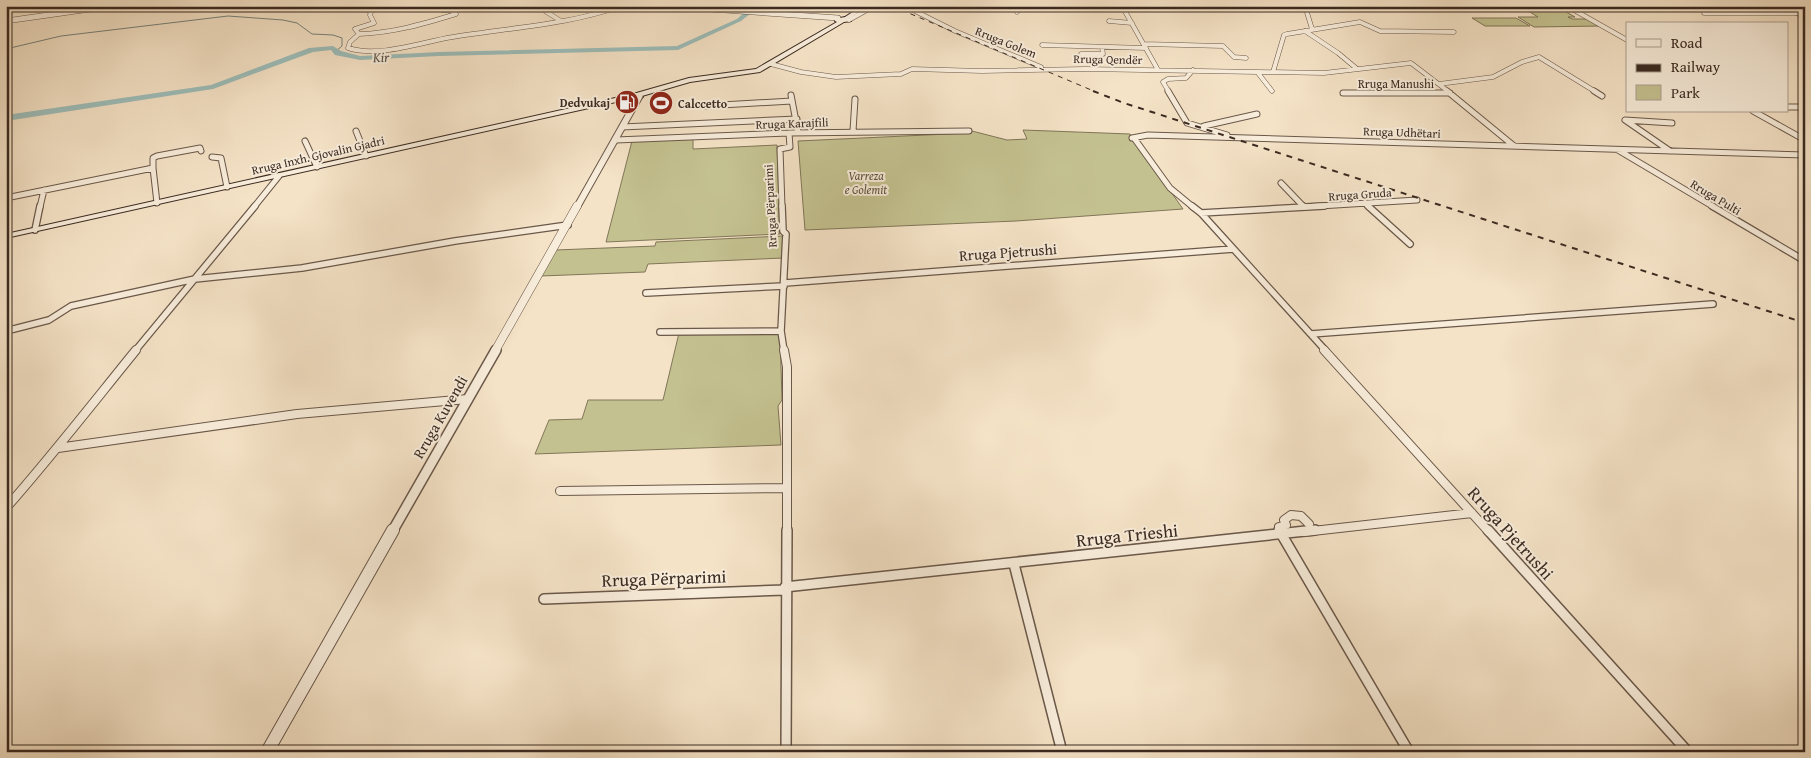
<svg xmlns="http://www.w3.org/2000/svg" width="1811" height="758" viewBox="0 0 1811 758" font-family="'Gentium Book Plus',serif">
<rect width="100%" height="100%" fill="#f5e3c7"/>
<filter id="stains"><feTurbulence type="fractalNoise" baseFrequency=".004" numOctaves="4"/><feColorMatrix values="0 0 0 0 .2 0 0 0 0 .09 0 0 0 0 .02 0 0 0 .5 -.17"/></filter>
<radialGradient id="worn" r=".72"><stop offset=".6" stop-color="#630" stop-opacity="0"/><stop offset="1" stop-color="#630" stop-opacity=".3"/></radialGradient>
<path fill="#c4c190" stroke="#807658" d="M 1520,6 L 1556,6 L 1575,17 L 1568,17 L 1572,19 L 1587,19 L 1600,26 L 1534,27 L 1518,17 L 1538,17 Z
M 1472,18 L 1516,18 L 1530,26 L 1485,26 Z
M 968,130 L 1007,140 L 1027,139 L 1023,130 L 1130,134 L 1183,209 L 1016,221 L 805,230 L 798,141 L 969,133 Z
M 693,138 L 693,149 L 777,145 L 780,234 L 606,242 L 632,141 Z
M 783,236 L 783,258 L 648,264 L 645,272 L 541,276 L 556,250 L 655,246 L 656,242 Z
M 679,333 L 780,333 L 782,400 L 778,406 L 781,445 L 535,454 L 549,420 L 582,419 L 588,400 L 663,400 Z"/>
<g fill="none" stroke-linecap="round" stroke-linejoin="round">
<path stroke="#76827c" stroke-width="1" d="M 6,49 L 61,36 L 228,16 L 283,20 L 297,23 L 312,34 L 333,35 L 342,38 L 342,46 L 336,51"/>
<path fill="#9dbdb9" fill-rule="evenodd" d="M 752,6 L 760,6 L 741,21 L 678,50 L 439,56 L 360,60 L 335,55 L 331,50 L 313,52 L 213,89 L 6,121 L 6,115 L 211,85 L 309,48 L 333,46 L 341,51 L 360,56 L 439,52 L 677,46 L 737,19 Z"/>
<g stroke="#6a584a" stroke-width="5">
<path id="minor-far4" d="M 359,6 L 371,12 L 370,15 L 374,23 L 355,29 L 359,34 L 350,42 L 348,48 C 379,58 421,42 453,37 C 508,28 568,25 621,6
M 548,6 L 544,8 L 545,11 L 561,21
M 905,6 L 955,31 L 1041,67
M 1015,6 L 1017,12
M 1122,6 L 1158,70
M 1305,6 L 1312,29
M 1567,6 L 1627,40
M 1790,8 L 1805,8
M 1704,13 L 1798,13
M 849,20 L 874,6
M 1109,21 L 1132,23
M 1305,31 L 1338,53 L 1356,68
M 359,34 C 393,33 423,24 456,14 L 454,11 L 442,10 L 438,6
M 1144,44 L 1223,46 L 1234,57 L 1246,58
M 1042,45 L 1146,48
M 1081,54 L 1103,54 L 1102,47
M 771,64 L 801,72 L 836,77 L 901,74 L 912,69 L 982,71 L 1085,69 L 1324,73 L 1411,63 L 1449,92
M 1273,72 L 1284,35 L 1287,34 L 1360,22 L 1380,31 L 1454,32
M 1258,73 L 1272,91
M 1439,84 L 1493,77 L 1522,62 L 1539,57 L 1596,92
M 1169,92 L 1163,82 L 1168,79 L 1186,78 L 1193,70"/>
</g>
<g stroke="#6a584a" stroke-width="7">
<path id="minor-far3" d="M 1168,91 L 1187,123 L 1227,135
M 1447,91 L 1514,146
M 1594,91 L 1602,96
M 1343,93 L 1450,93
M 791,95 L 798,132
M 704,106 L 792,101
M 1787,107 L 1805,107
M 1753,111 L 1805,140
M 1204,126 L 1257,114
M 622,127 L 797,119
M 356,131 L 366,156
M 853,131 L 855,99
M 1132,138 L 1148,135 L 1805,155
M 1134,138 L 1170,188 L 1193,207
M 616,140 L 789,133 L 969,131
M 305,141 L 317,167
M 1618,150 L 1714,207
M 1670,151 L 1625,120 L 1672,123
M 212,157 L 221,158 L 227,187
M 153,168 L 157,203
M 1281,183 L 1304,207
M 6,198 L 153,168 L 153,158 L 157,156 L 200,148 L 201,151
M 1365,203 L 1369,207
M 40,207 L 44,190
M 254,207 L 279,176
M 782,207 L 780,149 L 790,147 L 789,133
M 1303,207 L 1417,200"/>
</g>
<g stroke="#6a584a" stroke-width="8">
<path id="minor-far2" d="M 782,206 L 783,231 L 786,234 L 781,331 L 784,351
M 1192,206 L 1201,213 L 1326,351
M 1303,206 L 1304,207
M 1368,206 L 1410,244
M 1712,206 L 1805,261
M 1201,213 L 1324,206
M 35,230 L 40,206
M 785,283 L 1233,249
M 646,293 L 784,286
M 6,331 L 49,320 L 71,306 L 195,279 L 302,268 L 455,241 L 568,225
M 660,332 L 781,331
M 1311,334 L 1713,304
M 135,351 L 255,206"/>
</g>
<g stroke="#6a584a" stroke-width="10">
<path id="minor-far1" d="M 784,350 L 787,367 L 787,532
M 1324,350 L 1489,532
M 58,448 L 297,414 L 468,399
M 560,491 L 786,488
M 6,508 C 51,457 93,403 136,350
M 1280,532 L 1279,527 L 1286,525 L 1284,520 L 1291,515 L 1301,516 L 1309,524
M 1304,532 L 1472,513"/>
</g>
<g stroke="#6a584a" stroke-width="12">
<path id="minor" d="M 1279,530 L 1409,752
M 1488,530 L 1688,752
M 1014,564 L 1062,752
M 785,587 L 1315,530
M 544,599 L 785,590
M 786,752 L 787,530"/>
</g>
<g stroke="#6a584a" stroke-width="6">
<path id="tertiary-far4" d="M 667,6 L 838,18
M 1782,6 L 1805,16
M 6,21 L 111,6"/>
</g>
<g stroke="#6a584a" stroke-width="8">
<path id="tertiary-far3" d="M 577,207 L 639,97"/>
</g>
<g stroke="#6a584a" stroke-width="9">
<path id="tertiary-far2" d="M 495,351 L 577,206"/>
</g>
<g stroke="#6a584a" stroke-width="12">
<path id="tertiary-far1" d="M 392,532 L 496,350"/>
</g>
<g stroke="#6a584a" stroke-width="14">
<path id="tertiary" d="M 267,752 L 393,530"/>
</g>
<g stroke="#3b2a21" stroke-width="2">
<path id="secondary" d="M 862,6 L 868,6 L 850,18 L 851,21 L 844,22 L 760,72 L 690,82 L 642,96 L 643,97 L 640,99 L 634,98 L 6,238 L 6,234 L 633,94 L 689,78 L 756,69 L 837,22 L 835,21 L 835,19 L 845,17 Z"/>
</g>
<use href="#minor-far4" stroke="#f8eddb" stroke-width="4"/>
<use href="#minor-far3" stroke="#f8eddb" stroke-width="5"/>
<use href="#minor-far2" stroke="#f8eddb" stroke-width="5.5"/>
<use href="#minor-far1" stroke="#f8eddb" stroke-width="8"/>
<use href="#minor" stroke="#f8eddb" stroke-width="9"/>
<use href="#tertiary-far4" stroke="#f8eddb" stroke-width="5"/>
<use href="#tertiary-far3" stroke="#f8eddb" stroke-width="6"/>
<use href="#tertiary-far2" stroke="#f8eddb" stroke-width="8"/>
<use href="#tertiary-far1" stroke="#f8eddb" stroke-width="9"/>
<use href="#tertiary" stroke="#f8eddb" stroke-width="12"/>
<use href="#secondary" fill="#f8eddb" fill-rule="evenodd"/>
<path stroke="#3b2a21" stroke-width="1" stroke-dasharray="5 5" stroke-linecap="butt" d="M 892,6 L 1096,92"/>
<path stroke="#3b2a21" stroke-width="2" stroke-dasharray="6 6" stroke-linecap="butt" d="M 1093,91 L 1124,103 L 1805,323"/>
</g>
<defs>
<g id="fuel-disc" transform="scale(1.25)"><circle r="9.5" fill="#8f2418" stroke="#f8eddb"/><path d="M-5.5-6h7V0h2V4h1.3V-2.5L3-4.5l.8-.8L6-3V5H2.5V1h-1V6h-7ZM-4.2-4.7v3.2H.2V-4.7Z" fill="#fff"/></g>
<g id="stadium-disc" transform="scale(1.25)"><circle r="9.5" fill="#8f2418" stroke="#f8eddb"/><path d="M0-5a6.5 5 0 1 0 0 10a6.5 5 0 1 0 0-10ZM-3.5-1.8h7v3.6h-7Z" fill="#fff"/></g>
</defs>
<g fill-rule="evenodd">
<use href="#fuel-disc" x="627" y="102"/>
<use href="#stadium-disc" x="661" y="103"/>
</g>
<g text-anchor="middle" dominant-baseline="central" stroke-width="4" stroke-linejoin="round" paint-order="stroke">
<g font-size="12" fill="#3b2a21" stroke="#f8eddb">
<text transform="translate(1006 42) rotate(22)">Rruga Golem</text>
<text transform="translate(1108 59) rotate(1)">Rruga Qendër</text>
<text x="1396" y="83">Rruga Manushi</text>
<text transform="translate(792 123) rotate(-2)">Rruga Karajfili</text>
<text transform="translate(1402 132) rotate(2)">Rruga Udhëtari</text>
<text transform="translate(318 155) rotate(-13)">Rruga Inxh. Gjovalin Gjadri</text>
<text transform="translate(1360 194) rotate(-4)">Rruga Gruda</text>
<text transform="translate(1716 197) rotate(31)">Rruga Pulti</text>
<text transform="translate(770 206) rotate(-93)">Rruga Përparimi</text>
</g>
<g font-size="12" font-weight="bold" fill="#3b2a21" stroke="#f8eddb" text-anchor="end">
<text x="610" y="102">Dedvukaj</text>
<text x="678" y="103" text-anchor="start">Calccetto</text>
</g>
<g font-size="12" font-style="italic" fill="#5d503d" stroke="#f8eddb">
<text x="866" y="175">Varreza<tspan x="866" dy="14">e Golemit</tspan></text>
</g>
<g font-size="14" font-style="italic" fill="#544f47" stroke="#f8eddb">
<text transform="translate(381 57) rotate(-2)">Kir</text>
</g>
<g font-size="15" fill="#3b2a21" stroke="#f8eddb">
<text transform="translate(1008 252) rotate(-4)">Rruga Pjetrushi</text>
<text transform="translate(440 417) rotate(-60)">Rruga Kuvendi</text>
</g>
<g font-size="18" fill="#3b2a21" stroke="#f8eddb">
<text transform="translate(1511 533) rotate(48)">Rruga Pjetrushi</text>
<text transform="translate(1127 535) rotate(-6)">Rruga Trieshi</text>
<text transform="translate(664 578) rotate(-2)">Rruga Përparimi</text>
</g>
</g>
<rect width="1811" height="758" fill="none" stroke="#f5e3c7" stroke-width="25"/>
<rect x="8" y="8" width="1796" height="743" fill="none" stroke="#3b2a21" stroke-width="2.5"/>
<rect x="12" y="12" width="1786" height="733" fill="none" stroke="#3b2a21"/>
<rect x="1626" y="22" width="162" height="90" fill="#f8eddb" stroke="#ac9f91"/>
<rect x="1636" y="39" width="25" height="8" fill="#f8eddb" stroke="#ac9f91"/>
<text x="1671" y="48" font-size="15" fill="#3b2a21">Road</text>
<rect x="1636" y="64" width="25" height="8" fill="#3b2a21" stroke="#ac9f91"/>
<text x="1671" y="72" font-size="15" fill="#3b2a21">Railway</text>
<rect x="1636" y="85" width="25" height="15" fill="#c4c190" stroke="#ac9f91"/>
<text x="1671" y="98" font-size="15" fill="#3b2a21">Park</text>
<rect width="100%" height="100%" filter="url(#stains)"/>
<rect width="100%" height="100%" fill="url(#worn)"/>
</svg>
